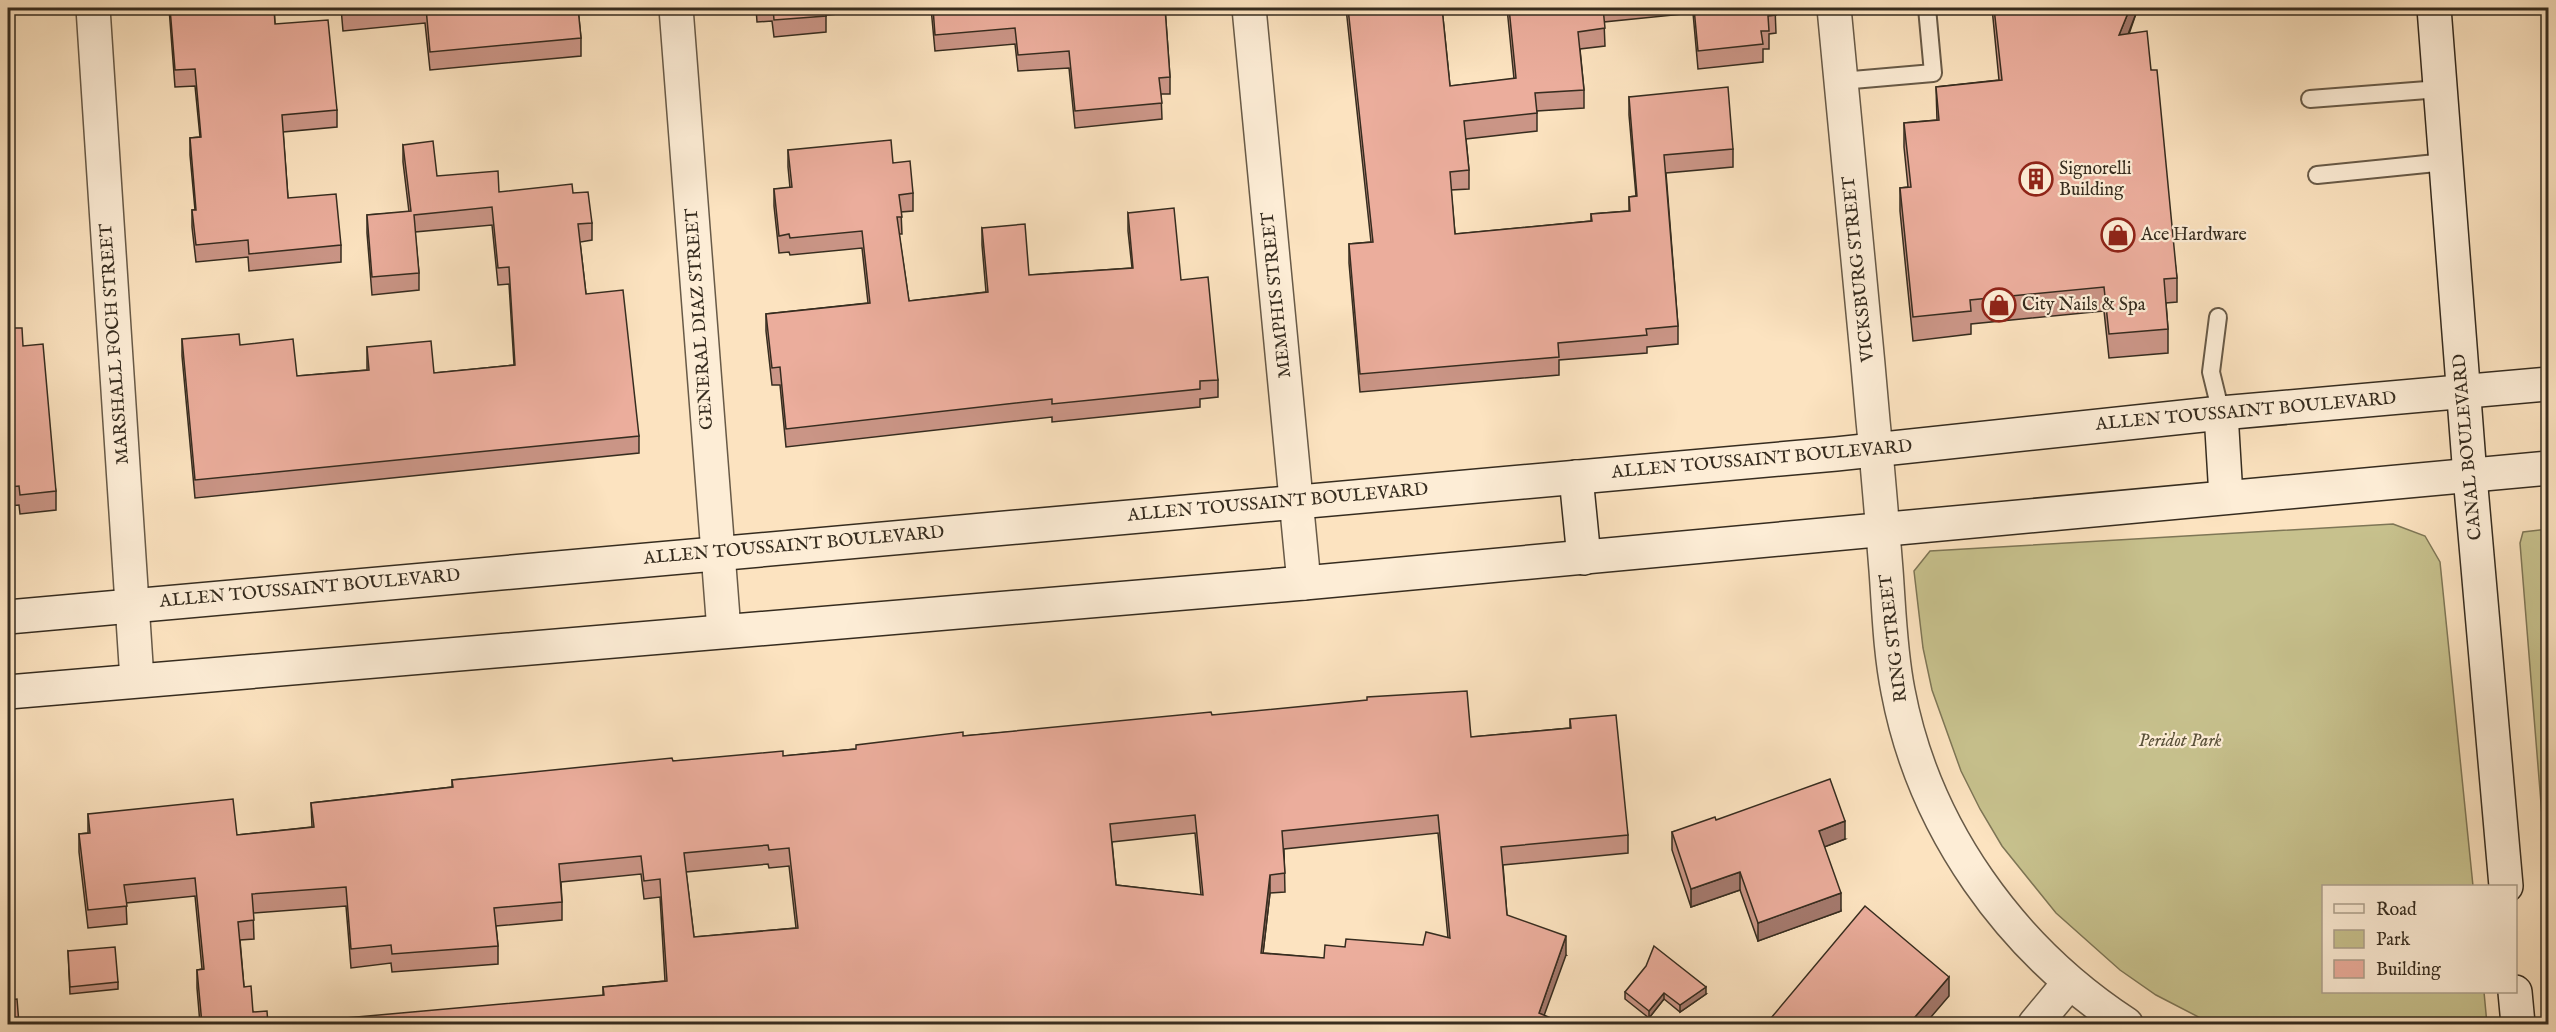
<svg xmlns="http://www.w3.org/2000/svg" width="2556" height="1032" viewBox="0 0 2556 1032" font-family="'IM FELL English',serif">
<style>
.green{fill:#c7c18d;stroke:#7e7656;stroke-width:1.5}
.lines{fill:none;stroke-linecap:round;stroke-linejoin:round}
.lane-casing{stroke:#685a47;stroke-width:20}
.street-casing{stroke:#685a47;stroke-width:36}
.secondary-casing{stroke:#362c1f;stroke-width:36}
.lane{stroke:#fdedd6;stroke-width:16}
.street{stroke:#fdedd6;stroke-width:33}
.secondary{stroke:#fdedd6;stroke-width:33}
.wall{fill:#ca9586;stroke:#362c1f;stroke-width:1.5;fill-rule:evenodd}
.shaded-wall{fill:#a4796d;stroke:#362c1f;stroke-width:1.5}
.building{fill:#ebad9c;stroke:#362c1f;stroke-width:1.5;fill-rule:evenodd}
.labels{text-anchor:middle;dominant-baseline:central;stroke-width:4.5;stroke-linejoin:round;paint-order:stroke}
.poi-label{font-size:18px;fill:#362c1f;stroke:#fdedd6;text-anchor:start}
.street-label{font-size:18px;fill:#362c1f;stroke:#fdedd6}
.park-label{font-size:18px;font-style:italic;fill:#5a513a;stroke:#fdedd6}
</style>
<rect width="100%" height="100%" fill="#fce3c0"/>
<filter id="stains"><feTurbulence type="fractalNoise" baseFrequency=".00333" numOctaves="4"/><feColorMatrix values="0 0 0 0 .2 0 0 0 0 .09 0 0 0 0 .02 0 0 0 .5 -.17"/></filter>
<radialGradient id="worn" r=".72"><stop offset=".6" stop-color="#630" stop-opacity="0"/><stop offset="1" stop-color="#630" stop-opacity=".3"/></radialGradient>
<!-- green -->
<g class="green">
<polygon points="2393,524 2425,536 2440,562 2473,886 2324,886 2324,992 2484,992 2487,1024 2212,1024 2156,995 2120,970 2056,913 2002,846 1980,809 1961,771 1932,690 1923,648 1914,571 1930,551"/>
<polygon points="2548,529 2548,890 2520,543 2523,532"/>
</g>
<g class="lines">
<defs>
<g id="lane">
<polyline points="1841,81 1933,73 1927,8"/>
<polyline points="2310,99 2440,89"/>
<polyline points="2317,175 2446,162"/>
<polyline points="2218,317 2211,372 2221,413"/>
</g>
<g id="street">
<polyline points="93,8 137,680"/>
<polyline points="676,8 724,631"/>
<polyline points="1249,8 1304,583"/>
<path d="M 1834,8 C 1847,145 1861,283 1873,421 C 1878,470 1882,520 1886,570 C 1889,610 1890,651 1898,691 C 1924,828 2010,948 2126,1024"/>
<polyline points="2035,1024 2069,983"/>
</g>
<g id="secondary">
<polyline points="2434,8 2470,476 2506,886"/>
<polyline points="2221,413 2226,497"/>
<polyline points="1576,477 1584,558"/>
<polyline points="8,617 1836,454 2221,413 2548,384"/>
<polyline points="8,692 1304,583 2548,468"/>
<polyline points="2515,992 2518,1024"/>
</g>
</defs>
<!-- lane casing -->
<use href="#lane" class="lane-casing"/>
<!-- street casing -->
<use href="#street" class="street-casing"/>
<!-- secondary casing -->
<use href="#secondary" class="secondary-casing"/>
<!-- lane -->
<use href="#lane" class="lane"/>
<!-- street -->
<use href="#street" class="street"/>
<!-- secondary -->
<use href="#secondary" class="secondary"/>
</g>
<!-- wall -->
<g class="wall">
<polygon points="169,8 274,8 275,24 337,110 337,127 283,132 288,198 341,245 341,262 249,271 248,257 196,262 192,227 192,210 195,210 190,155 190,138 200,137 195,86 175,87"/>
<polygon points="341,8 578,8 581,38 581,56 430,70 425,23 343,31"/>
<polygon points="756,8 917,8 826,15 826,32 774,37 772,21 757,22"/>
<polygon points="931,8 1165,8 1170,77 1170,94 1161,94 1162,119 1075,128 1069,68 1018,71 1015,44 935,51"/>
<polygon points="1346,8 1447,8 1442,8 1450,86 1514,79 1507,8 1775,8 1776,33 1769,34 1769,49 1763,49 1763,62 1698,69 1693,13 1604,22 1605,46 1580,49 1584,90 1584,108 1537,111 1537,131 1466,139 1469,170 1469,189 1451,190 1455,234 1591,221 1591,214 1629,211 1629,197 1636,196 1629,115 1629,97 1733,149 1733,167 1666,173 1678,326 1678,344 1647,347 1647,353 1559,360 1559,375 1360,392 1349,263 1349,244 1371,242"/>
<polygon points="1992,8 2138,8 2129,34 2151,70 2177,278 2177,302 2166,303 2168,329 2168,353 2109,358 2104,311 1971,324 1971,334 1913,341 1900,211 1900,188 1908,187 1904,147 1904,123 1937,120 1936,87 1999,80"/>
<polygon points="8,141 10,170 10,189 8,189"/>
<polygon points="403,145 437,176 499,192 573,193 592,223 592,240 580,242 586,294 639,436 639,453 195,498 182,356 182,339 240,345 297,376 367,370 367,347 434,373 514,365 509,284 498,285 492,225 415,232 419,273 419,290 372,295 367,233 367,215 409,212 403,162"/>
<polygon points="788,150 893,163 913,193 913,211 901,212 902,234 899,234 909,301 986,292 982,245 982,228 1029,275 1132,268 1128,231 1128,213 1181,280 1218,380 1218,397 1200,399 1200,407 1052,422 1052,417 786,447 780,385 772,385 766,331 766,314 868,303 862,248 790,255 789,252 779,253 774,206 774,189 790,188 788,167"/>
<polygon points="8,266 13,328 23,346 56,491 56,510 20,514 19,505 8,506"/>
<path d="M 1212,715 L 1471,737 L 1570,728 L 1570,719 L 1628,835 L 1628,853 L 1503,865 L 1507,915 L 1566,955 L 603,995 L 603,987 L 665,981 L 660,897 L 644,899 L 641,874 L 561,882 L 562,902 L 562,920 L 496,926 L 498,946 L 498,964 L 392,972 L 391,963 L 351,968 L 346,906 L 253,913 L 254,939 L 240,940 L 244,987 L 253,1012 L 268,1024 L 200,1024 L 197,988 L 197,970 L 202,969 L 195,896 L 126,903 L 127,924 L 88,928 L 79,852 L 79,834 L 88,833 L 88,814 L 237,835 L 312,827 L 311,803 L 452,787 L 452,780 L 673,761 L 783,756 L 856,749 L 963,736 ZM 1195,833 L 1201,895 L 1116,885 L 1112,842 ZM 1438,833 L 1448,938 L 1423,945 L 1345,947 L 1324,958 L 1263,953 L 1270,893 L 1285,892 L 1284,849 ZM 768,864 L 769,868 L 789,866 L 796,928 L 694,937 L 686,872 Z"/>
<polygon points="1716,820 1845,839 1824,847 1841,911 1758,941 1740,890 1691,907 1672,850 1672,832"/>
<polygon points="68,951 118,982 118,989 70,994"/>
<polygon points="1625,992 1706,994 1680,1012 1664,999 1649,1018 1625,999"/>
</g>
<!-- shaded-wall -->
<g class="shaded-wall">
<polygon points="2130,8 2138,8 2119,58 2119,35"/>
<polygon points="1845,821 1845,839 1819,849 1819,831"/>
<polygon points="1740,872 1740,890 1691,907 1691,889"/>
<polygon points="1270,875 1270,893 1261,971 1261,953"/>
<polygon points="1841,893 1841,911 1758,941 1758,923"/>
<polygon points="1566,936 1566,955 1541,1024 1539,1013"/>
<polygon points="1949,977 1949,996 1925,1024 1909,1024"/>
<polygon points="1706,987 1706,994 1680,1012 1680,1005"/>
<polygon points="1664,993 1664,999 1649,1018 1649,1011"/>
</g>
<!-- building -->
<g class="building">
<polygon points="170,8 274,8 275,24 328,20 337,110 282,115 288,198 336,194 341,245 249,254 248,240 196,245 192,210 196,210 190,138 201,137 195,69 175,70"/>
<polygon points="343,8 400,8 343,13"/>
<polygon points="426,8 578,8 581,38 430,52"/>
<polygon points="773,8 825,8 826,16 774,20"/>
<polygon points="933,8 1165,8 1170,77 1159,78 1162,103 1075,111 1069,51 1018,55 1015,28 935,35"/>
<polygon points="1348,8 1442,8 1450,86 1516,78 1509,8 1603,8 1605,28 1578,32 1584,90 1535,93 1537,113 1464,121 1469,170 1450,172 1455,234 1592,221 1591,214 1630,211 1629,197 1637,196 1629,97 1728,87 1733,149 1664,155 1678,326 1646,329 1647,335 1558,343 1559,357 1360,374 1349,244 1373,242"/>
<polygon points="1694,8 1775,8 1776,15 1768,16 1769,31 1761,31 1763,44 1698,51"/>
<polygon points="1994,8 2130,8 2119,35 2147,31 2151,70 2157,70 2177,278 2164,279 2168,329 2109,334 2104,287 1970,300 1971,311 1913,317 1900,188 1911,187 1904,123 1939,120 1936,87 2002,80"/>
<polygon points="891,140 893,163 910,161 913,193 899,195 902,217 897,217 909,301 988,292 982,228 1025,224 1029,275 1133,268 1128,213 1174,208 1181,280 1208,277 1218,380 1200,381 1200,389 1052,404 1052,399 786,429 780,367 772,368 766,314 870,303 862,231 790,238 789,234 779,236 774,189 792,187 788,150"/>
<polygon points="8,141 10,170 8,170"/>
<polygon points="433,141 437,176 498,171 499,192 572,184 573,193 588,192 592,223 578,224 586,294 623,290 639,436 195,480 182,339 239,334 240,345 293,339 297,376 369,370 367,347 431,341 434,373 515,365 509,267 498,268 492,207 414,215 419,273 372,277 367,215 411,211 403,145"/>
<polygon points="8,266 13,328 22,328 23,346 43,344 56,491 20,495 19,486 8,487"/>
<path d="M 1467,691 L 1471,737 L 1571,728 L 1570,719 L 1616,715 L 1628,835 L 1501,847 L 1507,915 L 1566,936 L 1539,1013 L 1565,1024 L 333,1024 L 334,1024 L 334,1019 L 604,995 L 603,987 L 667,981 L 660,879 L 644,881 L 641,856 L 559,864 L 562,902 L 494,908 L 498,946 L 392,954 L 391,945 L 351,949 L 346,887 L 252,894 L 254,920 L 238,922 L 244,987 L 251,986 L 253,1012 L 267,1011 L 268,1024 L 202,1024 L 197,970 L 204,969 L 195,878 L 124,885 L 127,906 L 88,910 L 79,834 L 90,833 L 88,814 L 233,799 L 237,835 L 314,827 L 311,803 L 453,787 L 452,780 L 672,758 L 673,761 L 783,751 L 783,756 L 856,749 L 856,745 L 963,732 L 963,736 L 1211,712 L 1212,715 L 1367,700 L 1367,697 ZM 1195,815 L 1203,895 L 1116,885 L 1110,824 ZM 1438,815 L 1450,938 L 1426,932 L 1423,945 L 1346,939 L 1345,947 L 1325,945 L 1324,958 L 1261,953 L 1270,875 L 1285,873 L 1282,831 ZM 768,845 L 769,850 L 789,848 L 798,928 L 694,937 L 684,853 Z"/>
<polygon points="1830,779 1845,821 1819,831 1841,893 1758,923 1740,872 1691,889 1672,832 1715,817 1716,820"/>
<polygon points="1865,906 1949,977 1909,1024 1766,1024"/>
<polygon points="1654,946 1706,987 1680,1005 1664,993 1649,1011 1625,992 1646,966"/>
<polygon points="115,947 118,982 70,987 68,951"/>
<polygon points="17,999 19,1024 8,1024 8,1000"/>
</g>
<!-- icons -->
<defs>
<symbol id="building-ring" viewBox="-11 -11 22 22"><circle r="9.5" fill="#fdedd6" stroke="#8f2418" stroke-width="1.5"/><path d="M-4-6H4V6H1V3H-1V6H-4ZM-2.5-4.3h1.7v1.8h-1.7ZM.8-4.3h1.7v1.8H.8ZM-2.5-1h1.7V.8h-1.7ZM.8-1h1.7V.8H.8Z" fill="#8f2418"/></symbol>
<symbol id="shop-ring" viewBox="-11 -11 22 22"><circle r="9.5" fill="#fdedd6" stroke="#8f2418" stroke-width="1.5"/><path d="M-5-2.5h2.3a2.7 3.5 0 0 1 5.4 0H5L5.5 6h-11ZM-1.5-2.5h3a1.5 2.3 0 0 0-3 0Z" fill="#8f2418"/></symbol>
</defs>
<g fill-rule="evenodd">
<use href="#building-ring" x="2017" y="160" width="38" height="38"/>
<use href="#shop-ring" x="2099" y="216" width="38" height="38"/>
<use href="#shop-ring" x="1980" y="286" width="38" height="38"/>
</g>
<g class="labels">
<!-- poi labels -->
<g class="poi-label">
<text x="2059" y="169">Signorelli<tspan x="2059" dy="21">Building</tspan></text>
<text x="2141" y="235">Ace Hardware</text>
<text x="2022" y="305">City Nails &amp; Spa</text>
</g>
<!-- street labels -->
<g class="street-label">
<text transform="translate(1859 269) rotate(-96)">VICKSBURG STREET</text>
<text transform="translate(1277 295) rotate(-96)">MEMPHIS STREET</text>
<text transform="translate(700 319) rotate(-94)">GENERAL DIAZ STREET</text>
<text transform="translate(115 344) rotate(-94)">MARSHALL FOCH STREET</text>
<text transform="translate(2246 412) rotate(-5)">ALLEN TOUSSAINT BOULEVARD</text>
<text transform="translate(2468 447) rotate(-95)">CANAL BOULEVARD</text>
<text transform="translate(1762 460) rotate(-5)">ALLEN TOUSSAINT BOULEVARD</text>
<text transform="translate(1278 503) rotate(-5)">ALLEN TOUSSAINT BOULEVARD</text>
<text transform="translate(794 546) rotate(-5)">ALLEN TOUSSAINT BOULEVARD</text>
<text transform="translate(310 589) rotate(-5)">ALLEN TOUSSAINT BOULEVARD</text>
<text transform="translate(1894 638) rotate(-97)">RING STREET</text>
</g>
<!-- park labels -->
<g class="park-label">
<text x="2180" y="741">Peridot Park</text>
</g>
</g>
<!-- margin -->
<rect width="2556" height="1032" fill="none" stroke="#fce3c0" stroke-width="30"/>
<rect x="9" y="9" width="2538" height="1014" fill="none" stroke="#362c1f" stroke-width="3"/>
<rect x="15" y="15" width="2526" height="1002" fill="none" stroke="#362c1f" stroke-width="1.5"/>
<!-- legend -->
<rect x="2322" y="885" width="195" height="108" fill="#fdedd6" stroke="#ada08d" stroke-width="1.5"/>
<rect x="2334" y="904" width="30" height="9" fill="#fdedd6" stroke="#ada08d" stroke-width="1.5"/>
<text x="2376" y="915" font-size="18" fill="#362c1f">Road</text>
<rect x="2334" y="930" width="30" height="18" fill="#c7c18d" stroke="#ada08d" stroke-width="1.5"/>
<text x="2376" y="945" font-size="18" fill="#362c1f">Park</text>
<rect x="2334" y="960" width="30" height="18" fill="#ebad9c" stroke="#ada08d" stroke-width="1.5"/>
<text x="2376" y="975" font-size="18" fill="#362c1f">Building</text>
<rect width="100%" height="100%" filter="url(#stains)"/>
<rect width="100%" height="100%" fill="url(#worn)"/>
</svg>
